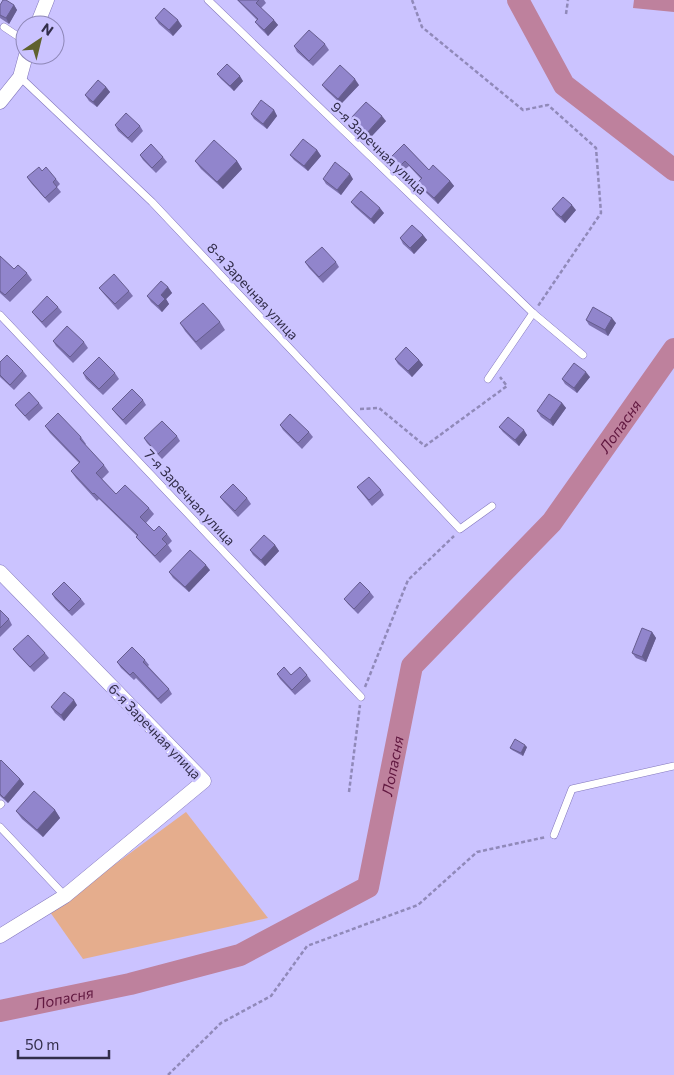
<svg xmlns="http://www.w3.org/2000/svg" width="674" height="1075" viewBox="0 0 674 1075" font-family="Commissioner,sans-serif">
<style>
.green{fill:#e5ad8d}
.water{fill:#be819d}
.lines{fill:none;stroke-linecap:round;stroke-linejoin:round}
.river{stroke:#be819d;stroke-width:22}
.service-casing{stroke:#8377bd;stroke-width:8}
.minor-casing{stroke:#8377bd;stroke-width:15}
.path{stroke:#9089b9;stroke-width:2.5;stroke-dasharray:4 2.5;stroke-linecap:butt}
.service{stroke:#fff;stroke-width:7}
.minor{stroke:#fff;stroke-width:14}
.wall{fill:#7d72af}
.shaded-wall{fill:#665d8f}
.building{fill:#9185cc;stroke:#665d8f}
.labels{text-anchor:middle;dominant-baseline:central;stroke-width:5;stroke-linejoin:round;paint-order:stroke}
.street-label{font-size:14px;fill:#322d4a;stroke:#cbc3ff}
.water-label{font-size:15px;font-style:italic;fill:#60173f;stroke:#cbc3ff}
</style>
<rect width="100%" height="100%" fill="#cbc3ff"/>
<!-- green -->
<polygon class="green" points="186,812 268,918 83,959 50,912"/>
<!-- water -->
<polygon class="water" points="634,0 674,0 674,12 633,8"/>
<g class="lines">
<!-- river -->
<g class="river">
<polyline points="518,0 564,85 674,170"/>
<path id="s1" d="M 0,1011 L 130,984 L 240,955 L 368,887 L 412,666 L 552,522 L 674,349"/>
</g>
<defs>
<g id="service">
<polyline points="208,0 533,313 583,355"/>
<polyline points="4,27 25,41"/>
<polyline points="20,77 152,202 460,529 492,506"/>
<polyline points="0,315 361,697"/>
<polyline points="488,379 533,313"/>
<polyline points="0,805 1,804"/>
<polyline points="0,827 65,896"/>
<polyline points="554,835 572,789 674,766"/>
</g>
<g id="minor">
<polyline points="37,25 47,0"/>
<polyline points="0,102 20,77 26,55"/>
<polyline points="0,572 204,781 65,896 0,936"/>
</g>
</defs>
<!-- service casing -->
<use href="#service" class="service-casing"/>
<!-- minor casing -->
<use href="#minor" class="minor-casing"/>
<!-- path -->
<g class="path">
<polyline points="412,0 422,27 523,110 548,105 596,148 601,213 538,306"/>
<polyline points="566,14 568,0"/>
<polyline points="360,409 379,408 425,446 507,386 500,377"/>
<polyline points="365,687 408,580 454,536"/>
<polyline points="349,792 360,705"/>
<polyline points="168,1075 221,1023 271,996 307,946 418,905 477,852 546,837"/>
</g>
<!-- service -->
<use href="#service" class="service"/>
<!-- minor -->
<use href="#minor" class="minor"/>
</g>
<!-- wall -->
<g class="wall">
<polygon points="237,0 264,0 266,3 261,8 278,25 268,36 259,27 255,22 257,20"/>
<polygon points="0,5 14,5 17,10 9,24 0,18"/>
<polygon points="155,18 182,26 173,36 159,24"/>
<polygon points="325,44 329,50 313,66 297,52 294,46"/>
<polygon points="217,74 243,81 234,91 221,79"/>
<polygon points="322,85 359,85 341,104 326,90"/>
<polygon points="106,87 110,92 97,107 89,101 85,95"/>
<polygon points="274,110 277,116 267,129 254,119 251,114"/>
<polygon points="351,118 386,121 370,138 354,124"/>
<polygon points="115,125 140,126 143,131 132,143 118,131"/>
<polygon points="404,144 429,170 450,181 454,186 438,204 421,188 417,183 421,179 409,166 403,171 394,162 391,157"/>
<polygon points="317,150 321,156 308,171 294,160 290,155"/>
<polygon points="140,155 163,157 167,162 156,173 143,160"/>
<polygon points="195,161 237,161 242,169 223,189 201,169"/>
<polygon points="42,171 56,179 60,184 57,187 61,192 49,203 31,183 27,177"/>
<polygon points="323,179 353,179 341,195 326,184"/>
<polygon points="351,202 384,213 374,224 355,207"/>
<polygon points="552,209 576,210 565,223 556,215"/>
<polygon points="423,235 427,240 414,254 403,244 400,238"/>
<polygon points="0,256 14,269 27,273 32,280 10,302 0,293"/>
<polygon points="305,262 336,262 339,267 323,283 309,268"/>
<polygon points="168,287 172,293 166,299 169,304 162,312 151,302 147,296"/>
<polygon points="99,288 129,291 133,296 118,310 103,293"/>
<polygon points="58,307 62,312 46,328 36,317 32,312"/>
<polygon points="586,320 616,323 608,336 589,325"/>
<polygon points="220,322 225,330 201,350 185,331 180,323"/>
<polygon points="53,341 84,342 88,348 73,363 56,346"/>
<polygon points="395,359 419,360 423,365 412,377 398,364"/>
<polygon points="0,362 23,371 27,376 14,390 0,377"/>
<polygon points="83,373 115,373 119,379 103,395 86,379"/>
<polygon points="590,377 577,393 565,384 562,379"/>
<polygon points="143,400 146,405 126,425 116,414 112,409"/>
<polygon points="39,403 43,408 29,421 19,410 15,405"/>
<polygon points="562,403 566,408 553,426 541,417 537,411"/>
<polygon points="280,425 309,432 313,437 302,449 283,430"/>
<polygon points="45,426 81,437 86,444 85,445 104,465 109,472 102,479 116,494 149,508 154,514 146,523 154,531 167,534 172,541 168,545 172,551 160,563 141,543 136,537 137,536 99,499 97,501 76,478 71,471 79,463 50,433"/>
<polygon points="499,427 527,435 519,446 503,432"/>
<polygon points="177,436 180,441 162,459 147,443 144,438"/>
<polygon points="357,487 381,490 384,495 372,506"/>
<polygon points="220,497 247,498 251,504 238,517 224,502"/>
<polygon points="275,545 279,551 265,566 253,555 250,550"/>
<polygon points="210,570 189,592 173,578 169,572"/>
<polygon points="370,592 374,597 358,614 348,604 344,599"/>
<polygon points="52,594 81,599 85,604 72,616 55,599"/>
<polygon points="0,610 9,619 12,625 0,637"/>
<polygon points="652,632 656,638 646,662 636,658 632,653"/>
<polygon points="13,649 45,653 49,658 34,672 17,654"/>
<polygon points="145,660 149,665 148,666 169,689 172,694 161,704 136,678 134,680 121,668 117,662"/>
<polygon points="277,674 307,675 311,681 295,695 280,679"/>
<polygon points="77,705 64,721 55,713 51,707"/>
<polygon points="527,747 523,756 512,750 510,748"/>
<polygon points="0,761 20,779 24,784 8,803 0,796"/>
<polygon points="55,810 60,818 43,837 22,819 16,811"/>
</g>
<!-- shaded-wall -->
<g class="shaded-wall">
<polygon points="14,5 17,10 9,24 6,18"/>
<polygon points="178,20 182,26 173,36 169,30"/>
<polygon points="274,20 278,25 268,36 264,30"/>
<polygon points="240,76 243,81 234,91 230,86"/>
<polygon points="355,79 359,85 341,104 338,99"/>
<polygon points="106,87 110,92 97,107 93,102"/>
<polygon points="274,110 277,116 267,129 263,124"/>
<polygon points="382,116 386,121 370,138 367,133"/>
<polygon points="317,150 321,156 308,171 304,166"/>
<polygon points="237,161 242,169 223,189 217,182"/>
<polygon points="350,174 353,179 341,195 337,190"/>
<polygon points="450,181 454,186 438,204 434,198"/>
<polygon points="572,205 576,210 565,223 561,217"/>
<polygon points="380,208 384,213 374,224 371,219"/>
<polygon points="423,235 427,240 414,254 410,248"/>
<polygon points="168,287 172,293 166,299 169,304 162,312 158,306 161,295"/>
<polygon points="612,318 616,323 608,336 605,330"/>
<polygon points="419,360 423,365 412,377 408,371"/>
<polygon points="586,372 590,377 577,393 574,388"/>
<polygon points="562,403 566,408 553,426 550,420"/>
<polygon points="524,430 527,435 519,446 515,440"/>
<polygon points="275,545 279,551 265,566 261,560"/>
<polygon points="206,565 210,570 189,592 185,587"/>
<polygon points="652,632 656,638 646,662 642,657"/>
<polygon points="74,700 77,705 64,721 61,715"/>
<polygon points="525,745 527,747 523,756 521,753"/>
<polygon points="20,779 24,784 8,803 4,798"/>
<polygon points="55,810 60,818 43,837 37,830"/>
</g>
<!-- building -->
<g class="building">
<polygon points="3,0 6,0 14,5 6,18 0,15 0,5"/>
<polygon points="238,0 259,0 256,3 274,20 264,30 255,22 258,19"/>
<polygon points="164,8 178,20 169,30 155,18"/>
<polygon points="309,30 325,44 309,61 294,46"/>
<polygon points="227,64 240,76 230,86 217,74"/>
<polygon points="340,65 355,79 338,99 322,85"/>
<polygon points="98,80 106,87 93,102 85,95"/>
<polygon points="261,100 274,110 263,124 251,114"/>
<polygon points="366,102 382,116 367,133 351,118"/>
<polygon points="126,113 140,126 128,138 115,125"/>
<polygon points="303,139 317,150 304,166 290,155"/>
<polygon points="214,140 237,161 217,182 195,161"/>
<polygon points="151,144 163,157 152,168 140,155"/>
<polygon points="404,144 429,170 433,165 450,181 434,198 417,183 422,178 405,161 400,166 391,157"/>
<polygon points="335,162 350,174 337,190 323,179"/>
<polygon points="39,167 42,171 46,167 56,179 53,182 57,187 45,198 27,177"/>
<polygon points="361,191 380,208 371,219 351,202"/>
<polygon points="563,197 572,205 561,217 552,209"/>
<polygon points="412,225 423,235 410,248 400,238"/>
<polygon points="322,247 336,262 319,277 305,262"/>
<polygon points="0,256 14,269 18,265 27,273 5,295 0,291"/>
<polygon points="114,274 129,291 115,304 99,288"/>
<polygon points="161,281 168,287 161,295 165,299 158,306 147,296"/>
<polygon points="47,296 58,307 42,322 32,312"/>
<polygon points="203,303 220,322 196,342 180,323"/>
<polygon points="593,307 612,318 605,330 586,320"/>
<polygon points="67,326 84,342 70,357 53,341"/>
<polygon points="406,347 419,360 408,371 395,359"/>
<polygon points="7,355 23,371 10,385 0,375 0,362"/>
<polygon points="99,357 115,373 99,389 83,373"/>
<polygon points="574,363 586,372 574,388 562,379"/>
<polygon points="132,389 143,400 123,420 112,409"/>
<polygon points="29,392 39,403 25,416 15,405"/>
<polygon points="549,394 562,403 550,420 537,411"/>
<polygon points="58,413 81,437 80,439 104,465 96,473 116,494 125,485 149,508 140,517 154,531 159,526 167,534 162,539 167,544 155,556 136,537 138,535 94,493 93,494 71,471 80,462 45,426"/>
<polygon points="290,414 309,432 298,443 280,425"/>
<polygon points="508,417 524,430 515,440 499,427"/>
<polygon points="162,421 177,436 158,454 144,438"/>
<polygon points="369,477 381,490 369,500 357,487"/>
<polygon points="233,484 247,498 235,511 220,497"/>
<polygon points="264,535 275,545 261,560 250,550"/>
<polygon points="190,550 206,565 185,587 169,572"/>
<polygon points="64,582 81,599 69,611 52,594"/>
<polygon points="360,582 370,592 354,609 344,599"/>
<polygon points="0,610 9,619 0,628"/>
<polygon points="642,628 652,632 642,657 632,653"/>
<polygon points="28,635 45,653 30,667 13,649"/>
<polygon points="132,647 145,660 143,662 169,689 158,699 133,672 130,675 117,662"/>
<polygon points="284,667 291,675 300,667 307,675 292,690 277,674"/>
<polygon points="64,692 74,700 61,715 51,707"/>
<polygon points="515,739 525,745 521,753 510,748"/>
<polygon points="1,760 20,779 4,798 0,794 0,761"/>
<polygon points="34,791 55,810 37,830 16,811"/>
</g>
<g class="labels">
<!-- street labels -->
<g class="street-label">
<text transform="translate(379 148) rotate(44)">9-я Заречная улица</text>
<text transform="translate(253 291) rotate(47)">8-я Заречная улица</text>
<text transform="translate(190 497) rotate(47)">7-я Заречная улица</text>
<text transform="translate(155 731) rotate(46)">6-я Заречная улица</text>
</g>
<!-- water labels -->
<g class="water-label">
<text stroke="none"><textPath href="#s1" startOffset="935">Лопасня</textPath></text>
<text stroke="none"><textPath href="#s1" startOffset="515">Лопасня</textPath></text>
<text stroke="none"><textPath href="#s1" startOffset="65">Лопасня</textPath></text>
</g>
</g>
<!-- north arrow -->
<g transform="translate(40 40) rotate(35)"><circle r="24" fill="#cbc3ff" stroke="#8e87b7"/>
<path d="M0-4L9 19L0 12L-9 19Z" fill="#5f612e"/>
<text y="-8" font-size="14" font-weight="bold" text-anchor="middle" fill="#322d4a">N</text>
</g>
<!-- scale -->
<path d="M18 1050v8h91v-8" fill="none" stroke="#322d4a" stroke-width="2.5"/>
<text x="25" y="1050" font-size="15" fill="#322d4a" stroke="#cbc3ff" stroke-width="4" paint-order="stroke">50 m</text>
</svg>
